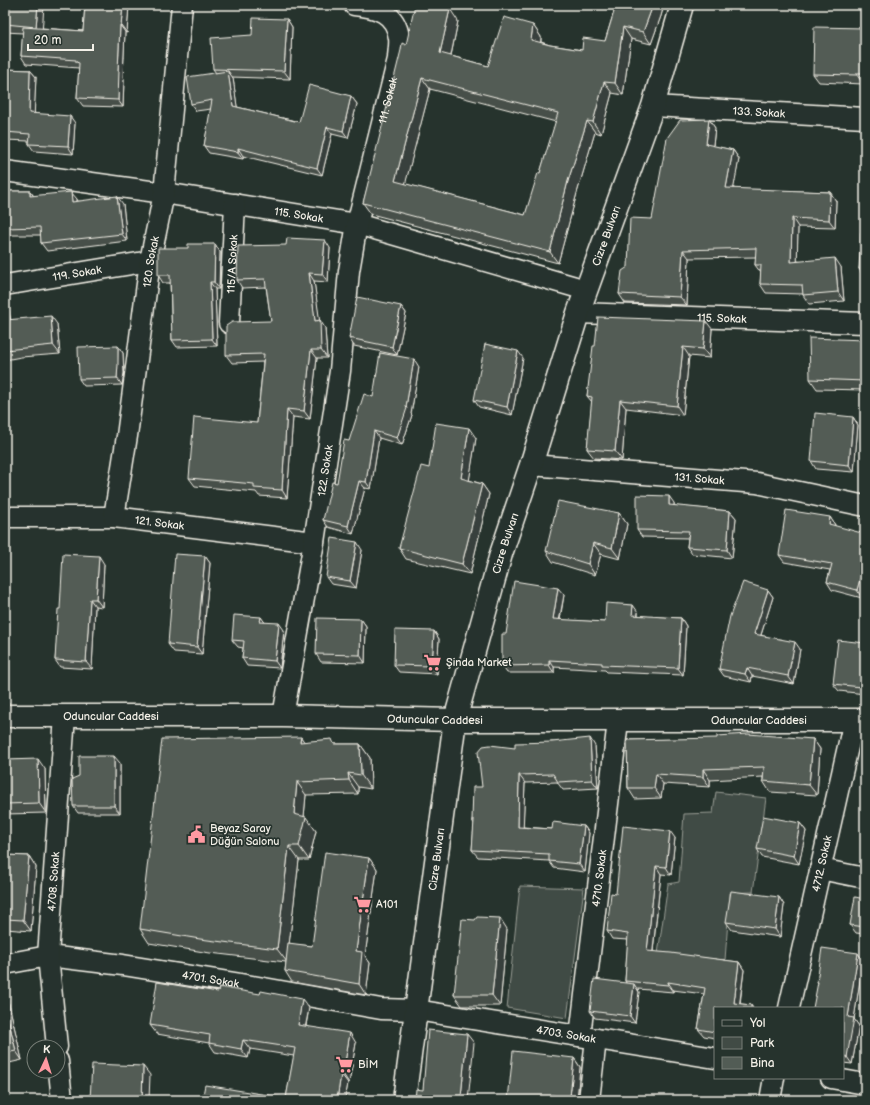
<svg xmlns="http://www.w3.org/2000/svg" width="870" height="1105" viewBox="0 0 870 1105" font-family="'Balsamiq Sans',sans-serif">
<style>
.green{fill:#414b45;stroke:#9a9e96}
.lines{fill:none;stroke-linecap:round;stroke-linejoin:round}
.minor-casing{stroke:#f4f1e8;stroke-width:23}
.tertiary-casing{stroke:#f4f1e8;stroke-width:25}
.secondary-casing{stroke:#f4f1e8;stroke-width:25}
.minor{stroke:#26332d;stroke-width:20}
.tertiary{stroke:#26332d;stroke-width:22}
.secondary{stroke:#26332d;stroke-width:22}
.wall{fill:#474f49;stroke:#f4f1e8;fill-rule:evenodd}
.shaded-wall{fill:#39403c;stroke:#f4f1e8}
.building{fill:#525c55;stroke:#f4f1e8;fill-rule:evenodd}
.labels{text-anchor:middle;dominant-baseline:central;stroke-width:3.5;stroke-linejoin:round;paint-order:stroke}
.street-label{font-size:11px;fill:#f4f1e8;stroke:#26332d}
.poi-label{font-size:11px;fill:#f4f1e8;stroke:#26332d;text-anchor:start}
</style>
<rect width="100%" height="100%" fill="#26332d"/>
<filter id="ink" filterUnits="userSpaceOnUse"><feTurbulence type="fractalNoise" baseFrequency=".025" numOctaves="2"/><feDisplacementMap in="SourceGraphic" scale="8" xChannelSelector="R" yChannelSelector="G"/><feConvolveMatrix kernelMatrix="1 2 1 2 8 2 1 2 1" color-interpolation-filters="sRGB"/></filter>
<g filter="url(#ink)">
<!-- green -->
<g class="green">
<polygon points="716,792 766,798 753,892 730,893 725,960 658,954 668,884 679,882 684,814 713,813"/>
<polygon points="520,886 584,888 567,1018 507,1008"/>
</g>
<g class="lines">
<defs>
<g id="minor">
<path id="s1" d="M 653,106 L 865,118"/>
<path id="s2" d="M 5,171 L 164,193 L 357,224 L 586,290"/>
<path id="s3" d="M 5,285 L 150,261"/>
<path id="s4" d="M 578,313 L 865,323"/>
<path id="s5" d="M 229,323 L 235,204"/>
<path id="s6" d="M 531,465 L 757,483 L 865,506"/>
<path id="s7" d="M 5,517 L 114,517 L 314,542"/>
<path id="s8" d="M 114,517 L 127,436 L 150,261 L 164,193 L 182,5"/>
<path id="s9" d="M 283,716 L 314,542 L 340,371 L 349,271 L 357,224 L 398,59 C 398,52 400,45 399,38 C 396,12 376,7 354,5"/>
<polyline points="820,869 865,878"/>
<path id="s10" d="M 5,964 L 48,956 L 123,965 L 235,983 L 381,1009 L 416,1010 L 715,1058"/>
<path id="s11" d="M 789,1008 L 854,720"/>
<path id="s12" d="M 580,1036 L 618,721"/>
<path id="s13" d="M 57,1047 L 48,956 L 65,716"/>
<polyline points="58,1061 62,1100"/>
<polyline points="831,1078 865,1084"/>
<polyline points="589,1100 596,1039"/>
<polyline points="770,1100 774,1078"/>
</g>
<g id="tertiary">
<path id="s14" d="M 5,716 L 283,716 L 455,720 L 865,720"/>
</g>
<g id="secondary">
<path id="s15" d="M 404,1100 L 455,720 L 501,554 L 531,465 L 578,313 L 653,106 L 682,5"/>
</g>
</defs>
<!-- minor casing -->
<use href="#minor" class="minor-casing"/>
<!-- tertiary casing -->
<use href="#tertiary" class="tertiary-casing"/>
<!-- secondary casing -->
<use href="#secondary" class="secondary-casing"/>
<!-- minor -->
<use href="#minor" class="minor"/>
<!-- tertiary -->
<use href="#tertiary" class="tertiary"/>
<!-- secondary -->
<use href="#secondary" class="secondary"/>
</g>
<!-- wall -->
<g class="wall">
<polygon points="5,5 42,28 83,31 85,5 129,5 127,33 125,32 123,77 124,79 123,107 83,106 77,98 79,68 26,64 21,56 23,33 5,32"/>
<path d="M 616,5 L 664,5 L 661,16 L 651,44 L 631,39 L 623,95 L 612,93 L 601,134 L 595,132 L 577,193 L 558,263 L 371,214 L 363,203 L 406,45 L 458,21 L 451,56 L 488,66 L 533,25 L 541,37 L 541,42 L 550,45 L 582,50 L 605,41 ZM 430,89 L 556,122 L 540,173 L 525,215 L 405,184 Z"/>
<polygon points="287,19 292,27 290,79 231,77 233,78 237,107 299,122 351,96 357,104 348,138 332,134 322,175 243,156 243,159 209,153 204,146 211,109 196,111 191,104 216,73 213,69 252,35"/>
<polygon points="865,28 865,82 863,82 863,84 819,82 813,74"/>
<polygon points="5,69 30,70 36,77 34,113 75,123 73,154 34,151 29,144 29,141 5,140"/>
<polygon points="709,119 715,128 713,146 733,150 739,159 733,189 830,192 836,201 835,228 798,227 797,261 841,267 844,301 809,304 803,295 803,294 766,293 760,284 761,273 755,265 756,257 689,258 687,305 625,303 619,294 628,267 652,219"/>
<polygon points="5,191 30,191 34,196 77,199 77,201 123,204 127,241 47,251 41,243 41,235 5,235"/>
<polygon points="865,232 865,277 864,277 859,269"/>
<polygon points="215,244 220,252 219,289 215,289 217,346 177,347 172,340 170,283 163,283 158,275 188,248"/>
<polygon points="330,248 328,282 314,281 319,320 325,328 327,358 317,358 310,419 293,417 287,498 259,496 256,492 195,486 189,478 257,423 263,362 232,363 226,355 271,321 266,287 242,288 237,280"/>
<polygon points="5,306 9,311 10,320 57,324 60,354 21,357 5,360"/>
<polygon points="401,306 406,313 397,355 354,346 349,338"/>
<polygon points="712,329 710,358 689,356 683,415 626,408 622,460 594,458 587,449 592,402 587,396 595,346"/>
<polygon points="865,340 865,390 817,389 810,379"/>
<polygon points="118,346 123,353 124,373 122,385 84,386 79,379"/>
<polygon points="523,358 512,415 479,407 474,400"/>
<polygon points="419,367 411,414 412,415 402,445 379,438 371,489 365,488 353,534 328,527 323,520 337,483 349,441 373,397"/>
<polygon points="853,417 858,425 854,472 816,469 811,461"/>
<polygon points="476,438 469,480 482,484 489,494 470,574 406,559 399,548 429,468"/>
<polygon points="674,503 674,506 730,511 736,518 732,558 692,554 687,547 688,538 642,537 637,530"/>
<polygon points="619,513 627,524 620,559 601,554 595,575 553,562 546,551"/>
<polygon points="830,517 835,525 835,526 862,598 832,590 827,582 830,570 784,562 779,555"/>
<polygon points="362,550 356,588 331,584 326,577"/>
<polygon points="205,556 210,563 202,654 174,652 168,644"/>
<polygon points="104,564 102,607 95,606 92,669 60,667 55,660 60,609"/>
<polygon points="768,590 773,597 761,635 800,649 794,684 752,676 751,682 724,676 719,669"/>
<polygon points="564,595 560,620 605,622 638,612 638,616 681,618 686,626 683,675 607,672 605,670 554,667 554,673 507,673 502,666 506,634"/>
<polygon points="261,617 264,622 284,630 280,668 247,666 242,658 243,648 238,647 232,640"/>
<polygon points="361,619 366,626 365,663 321,662 316,654"/>
<polygon points="434,631 439,639 437,674 399,672 394,665"/>
<polygon points="865,643 865,694 839,691 833,684"/>
<polygon points="813,739 820,749 817,795 770,792 763,781 763,777 710,780 710,787 663,784 661,798 635,799 628,788 627,740"/>
<polygon points="304,742 336,744 360,744 370,758 371,789 358,787 358,794 306,795 304,817 316,831 309,860 299,860 289,944 312,946 369,858 377,869 365,956 370,963 366,995 292,982 285,971 286,962 210,953 149,943 140,929"/>
<polygon points="552,742 595,746 598,788 563,790 557,782 525,783 523,827 552,829 584,826 589,833 585,872 554,868 549,861 478,857 472,850 474,824 472,820 482,787 515,748"/>
<polygon points="5,760 45,769 46,813 5,814"/>
<polygon points="120,763 120,813 78,813 73,806"/>
<polygon points="800,823 806,831 799,864 762,857 757,849"/>
<polygon points="675,838 671,875 661,874 653,952 739,962 744,970 740,1004 751,1005 753,1008 715,1008 715,1038 704,1036 698,1029 704,994 673,990 673,992 638,989 639,992 635,1023 595,1018 590,1011 626,983 625,981 628,940 612,939 607,931"/>
<polygon points="5,855 29,856 36,867 31,931 5,929"/>
<polygon points="779,897 784,905 780,937 732,930 726,922"/>
<polygon points="865,899 865,934 856,933 850,925"/>
<polygon points="475,920 507,929 500,1006 462,1006 454,995"/>
<polygon points="863,961 854,1019 859,1026 852,1064 843,1063 843,1008 817,982"/>
<polygon points="5,993 7,996 22,1060 5,1064"/>
<polygon points="309,1008 306,1026 356,1043 349,1083 348,1083 345,1100 202,1100 286,1098 294,1056 250,1049 248,1058 215,1052 209,1043 157,1034 150,1025"/>
<polygon points="574,1058 580,1067 577,1100 508,1100"/>
</g>
<!-- shaded-wall -->
<g class="shaded-wall">
<polygon points="38,5 44,5 42,34 36,27"/>
<polygon points="123,5 129,5 127,33 121,25"/>
<polygon points="653,5 664,5 661,16 651,44 643,32"/>
<polygon points="450,9 458,21 449,65 440,53"/>
<polygon points="287,19 292,27 290,79 284,71"/>
<polygon points="120,25 125,32 123,77 124,79 123,107 118,100 118,71"/>
<polygon points="533,25 541,37 540,51 531,40"/>
<polygon points="623,27 631,39 623,95 615,83"/>
<polygon points="30,70 36,77 34,120 29,113"/>
<polygon points="228,71 233,78 238,113 233,106"/>
<polygon points="857,73 863,82 863,84 857,75"/>
<polygon points="422,78 430,89 403,193 395,181"/>
<polygon points="604,82 612,93 601,134 593,122"/>
<polygon points="351,96 357,104 348,138 343,131"/>
<polygon points="70,116 75,123 73,154 68,146"/>
<polygon points="709,119 715,128 712,153 706,144"/>
<polygon points="587,121 595,132 577,193 558,263 550,252 568,181"/>
<polygon points="327,127 332,134 322,175 317,168"/>
<polygon points="238,148 243,156 243,159 238,152"/>
<polygon points="733,150 739,159 732,197 726,188"/>
<polygon points="30,191 35,198 30,196"/>
<polygon points="71,192 77,199 77,209 72,202"/>
<polygon points="830,192 836,201 835,228 829,220"/>
<polygon points="117,196 123,204 127,241 122,234"/>
<polygon points="792,218 798,227 797,271 791,262"/>
<polygon points="325,240 330,248 328,282 322,274"/>
<polygon points="215,244 220,252 219,289 214,282"/>
<polygon points="683,250 689,258 687,305 680,297"/>
<polygon points="835,258 841,267 844,301 838,292"/>
<polygon points="309,273 314,281 320,323 320,320 325,328 327,358 321,350 315,321"/>
<polygon points="210,282 215,289 217,346 212,339"/>
<polygon points="5,306 9,311 12,329 6,320 5,315"/>
<polygon points="401,306 406,313 397,355 392,347"/>
<polygon points="51,316 57,324 60,354 53,345"/>
<polygon points="706,321 712,329 710,358 703,349"/>
<polygon points="118,346 123,353 124,373 122,385 117,378"/>
<polygon points="683,347 689,356 683,415 677,406"/>
<polygon points="311,350 317,358 310,419 304,411"/>
<polygon points="518,351 523,358 512,415 507,407"/>
<polygon points="414,359 419,367 411,414 412,415 402,445 397,438 406,407"/>
<polygon points="620,400 626,408 622,460 615,451"/>
<polygon points="287,409 293,417 287,498 282,490"/>
<polygon points="853,417 858,425 854,472 849,465"/>
<polygon points="469,428 476,438 468,488 461,478"/>
<polygon points="374,431 379,438 371,489 366,482"/>
<polygon points="359,481 365,488 353,534 348,526"/>
<polygon points="482,484 489,494 470,574 462,564"/>
<polygon points="669,496 674,503 674,513 669,505"/>
<polygon points="730,511 736,518 732,558 727,550"/>
<polygon points="619,513 627,524 620,559 612,548"/>
<polygon points="830,517 835,525 834,532 829,524"/>
<polygon points="357,542 362,550 356,588 350,581"/>
<polygon points="593,543 601,554 595,575 588,564"/>
<polygon points="99,556 104,564 102,607 96,599"/>
<polygon points="205,556 210,563 202,654 197,647"/>
<polygon points="865,561 865,588 862,598 857,590"/>
<polygon points="558,588 564,595 558,627 553,619"/>
<polygon points="768,590 773,597 759,641 754,634"/>
<polygon points="90,599 95,606 92,669 86,662"/>
<polygon points="633,605 638,612 637,623 632,615"/>
<polygon points="261,617 266,624 260,622"/>
<polygon points="681,618 686,626 683,675 678,668"/>
<polygon points="361,619 366,626 365,663 360,655"/>
<polygon points="279,623 284,630 280,668 275,661"/>
<polygon points="434,631 439,639 437,674 432,666"/>
<polygon points="795,642 800,649 794,684 788,676"/>
<polygon points="865,652 865,692 861,687"/>
<polygon points="549,660 554,667 554,673 549,665"/>
<polygon points="747,668 752,676 751,682 745,674"/>
<polygon points="301,737 310,751 300,742"/>
<polygon points="590,738 595,746 598,788 592,780"/>
<polygon points="813,739 820,749 817,795 809,785"/>
<polygon points="360,744 370,758 371,789 361,775"/>
<polygon points="114,756 120,763 120,813 114,806"/>
<polygon points="38,759 45,769 46,813 39,803"/>
<polygon points="703,769 710,780 710,787 703,777"/>
<polygon points="348,773 358,787 358,794 349,780"/>
<polygon points="656,774 663,784 661,798 654,788"/>
<polygon points="519,775 525,783 523,834 518,827"/>
<polygon points="297,782 306,795 303,828 306,817 316,831 309,860 299,846 294,814"/>
<polygon points="800,823 806,831 799,864 794,856"/>
<polygon points="584,826 589,833 585,872 579,864"/>
<polygon points="670,831 675,838 671,875 666,867"/>
<polygon points="289,846 299,860 287,962 277,949"/>
<polygon points="29,856 36,867 31,931 23,920"/>
<polygon points="369,858 377,869 365,956 370,963 366,995 359,984 356,951"/>
<polygon points="656,866 661,874 652,959 647,951"/>
<polygon points="779,897 784,905 780,937 775,929"/>
<polygon points="500,918 507,929 500,1006 492,995"/>
<polygon points="858,953 863,961 854,1019 859,1026 852,1064 847,1057 848,1017"/>
<polygon points="739,962 744,970 739,1008 734,1003"/>
<polygon points="668,982 673,990 673,992 668,985"/>
<polygon points="634,984 639,992 635,1023 630,1016"/>
<polygon points="5,993 7,996 22,1060 16,1051 5,1006"/>
<polygon points="302,999 309,1008 304,1034 298,1025"/>
<polygon points="350,1033 356,1043 349,1083 343,1074"/>
<polygon points="467,1034 474,1043 468,1100 461,1097"/>
<polygon points="243,1040 250,1049 248,1058 241,1049"/>
<polygon points="574,1058 580,1067 577,1100 572,1100 570,1097"/>
<polygon points="143,1066 150,1075 149,1100 142,1100"/>
<polygon points="341,1074 348,1083 345,1100 337,1100"/>
<polygon points="551,1095 554,1100 550,1100"/>
</g>
<!-- building -->
<g class="building">
<polygon points="5,5 38,5 36,27 5,24"/>
<polygon points="85,5 123,5 121,25 120,25 118,71 119,71 118,100 77,98 79,63 76,62 76,60 21,56 23,27 83,31"/>
<path d="M 415,5 L 433,5 L 450,9 L 440,53 L 488,66 L 504,17 L 533,25 L 531,40 L 550,45 L 582,50 L 583,38 L 605,41 L 616,5 L 653,5 L 643,32 L 623,27 L 615,83 L 604,82 L 593,122 L 587,121 L 568,181 L 550,252 L 363,203 L 401,50 L 402,43 L 406,45 ZM 422,78 L 558,113 L 540,173 L 538,173 L 525,215 L 395,181 Z"/>
<polygon points="253,18 287,19 284,71 213,69 211,38 252,35"/>
<polygon points="814,27 865,28 865,73 857,73 857,75 813,74"/>
<polygon points="5,69 30,70 29,113 70,116 68,146 29,144 30,134 5,132"/>
<polygon points="228,71 233,106 299,122 309,85 351,96 343,131 327,127 317,168 238,148 238,152 204,146 212,100 191,104 187,77"/>
<polygon points="709,119 706,144 733,150 726,188 830,192 829,220 792,218 791,262 835,258 838,292 803,295 802,285 760,284 761,265 755,265 756,248 683,250 680,297 619,294 622,271 628,267 630,218 652,219 667,138 680,120"/>
<polygon points="5,191 30,191 30,196 71,192 72,202 117,196 122,234 41,243 40,227 5,228"/>
<polygon points="861,232 865,232 865,270 859,269"/>
<polygon points="287,238 325,240 322,274 309,273 315,321 320,320 321,350 311,350 304,411 287,409 282,490 254,488 254,484 189,478 194,417 257,423 264,354 226,355 226,326 232,322 271,321 265,279 237,280 238,246 286,245"/>
<polygon points="188,244 215,244 214,282 210,282 212,339 172,340 170,275 158,275 158,248 188,248"/>
<polygon points="357,297 401,306 392,347 349,338"/>
<polygon points="5,315 6,320 51,316 53,345 15,349 5,350"/>
<polygon points="598,317 706,321 703,349 683,347 677,406 620,400 615,451 587,449 592,397 587,396 593,346 595,346"/>
<polygon points="809,338 865,340 865,381 810,379"/>
<polygon points="485,344 518,351 507,407 474,400"/>
<polygon points="118,346 118,365 117,378 79,379 78,347"/>
<polygon points="380,353 414,359 406,407 407,408 397,438 374,431 366,482 359,481 348,526 323,520 332,482 337,483 344,440 349,441 364,394 373,397"/>
<polygon points="815,413 853,417 849,465 811,461"/>
<polygon points="436,423 469,428 461,478 482,484 462,564 399,548 421,466 429,468"/>
<polygon points="637,495 669,496 669,505 730,511 727,550 687,547 689,531 637,530"/>
<polygon points="558,501 619,513 612,548 593,543 588,564 546,551"/>
<polygon points="786,510 830,517 829,524 865,534 865,561 857,590 827,582 832,564 779,555"/>
<polygon points="332,538 357,542 350,581 326,577"/>
<polygon points="63,554 99,556 96,599 90,599 86,662 55,660 58,609 60,609"/>
<polygon points="175,554 205,556 197,647 168,644"/>
<polygon points="514,581 558,588 553,619 605,622 606,603 633,605 632,615 681,618 678,668 602,665 602,663 549,660 549,665 502,666 502,634 506,634"/>
<polygon points="743,582 768,590 754,634 795,642 788,676 747,668 745,674 719,669 730,616"/>
<polygon points="234,615 261,617 260,622 279,623 275,661 242,658 244,641 232,640"/>
<polygon points="317,618 361,619 360,655 316,654"/>
<polygon points="395,630 434,631 432,666 394,665"/>
<polygon points="838,640 865,643 865,652 861,687 833,684"/>
<polygon points="748,734 813,739 809,785 763,781 764,767 703,769 703,777 656,774 654,788 628,788 627,740 717,738 717,736"/>
<polygon points="301,737 300,742 332,739 334,744 360,744 361,775 348,773 349,780 297,782 294,814 306,817 299,846 289,846 277,949 200,939 140,929 162,739"/>
<polygon points="590,738 592,780 558,782 553,774 519,775 518,827 552,829 553,822 584,826 579,864 549,861 549,854 472,850 474,820 472,820 473,787 482,787 478,752 483,746 490,745 515,748 515,743 552,742"/>
<polygon points="79,756 114,756 114,806 73,806 72,779 79,776"/>
<polygon points="38,759 39,803 5,804 5,760"/>
<polygon points="763,816 800,823 794,856 757,849"/>
<polygon points="623,826 670,831 666,867 656,866 647,951 671,953 739,962 734,1003 751,1005 751,1008 715,1008 715,1032 698,1029 705,988 668,982 668,985 625,981 628,934 607,931 611,893 616,894"/>
<polygon points="325,852 369,858 356,951 362,952 359,984 285,971 288,943 312,946"/>
<polygon points="5,855 29,856 23,920 5,919"/>
<polygon points="731,891 779,897 775,929 726,922"/>
<polygon points="855,897 865,899 865,927 850,925"/>
<polygon points="477,917 500,918 492,995 454,995 462,919 475,920"/>
<polygon points="822,948 858,953 848,1017 854,1018 847,1057 843,1056 843,1008 813,1008 818,982 817,982"/>
<polygon points="594,979 634,984 630,1016 590,1011"/>
<polygon points="157,982 218,992 219,987 260,994 261,991 302,999 298,1025 350,1033 343,1074 341,1074 337,1100 202,1100 205,1085 286,1098 295,1048 243,1040 241,1049 209,1043 210,1035 150,1025"/>
<polygon points="5,1006 16,1051 5,1053"/>
<polygon points="428,1030 467,1034 461,1097 481,1100 415,1100 416,1089 423,1090"/>
<polygon points="513,1051 574,1058 570,1097 551,1095 550,1100 508,1100"/>
<polygon points="92,1064 143,1066 142,1100 90,1100"/>
</g>
</g>
<!-- icons -->
<defs>
<symbol id="supermarket-bare" viewBox="-9 -9 18 18"><path d="M-6-5.5h2.5l.6 2H6L4.5 2H-2.5L-4.4-4H-6ZM-1.5 3.2a1.3 1.3 0 1 0 .1 0ZM3 3.2a1.3 1.3 0 1 0 .1 0Z" fill="#ff9aa2" stroke="#26332d" stroke-width="2.5" paint-order="stroke"/></symbol>
<symbol id="civic-bare" viewBox="-9 -9 18 18"><path d="M-.6-6.5H3V-4.5H.6V-3L4-1V1h2V6H-6V1h2V-1L-.6-3ZM-1.2 2.5V6h2.4V2.5Z" fill="#ff9aa2" stroke="#26332d" stroke-width="2.5" paint-order="stroke"/></symbol>
</defs>
<g fill-rule="evenodd">
<use href="#supermarket-bare" x="420" y="650" width="25" height="25"/>
<use href="#civic-bare" x="184" y="822" width="25" height="25"/>
<use href="#supermarket-bare" x="350" y="892" width="25" height="25"/>
<use href="#supermarket-bare" x="332" y="1052" width="25" height="25"/>
</g>
<g class="labels">
<!-- street labels -->
<g class="street-label">
<text stroke="none"><textPath href="#s9" startOffset="625">111. Sokak</textPath></text>
<text stroke="none"><textPath href="#s1" startOffset="106">133. Sokak</textPath></text>
<text stroke="none"><textPath href="#s2" startOffset="297">115. Sokak</textPath></text>
<text stroke="none"><textPath href="#s15" startOffset="891">Cizre Bulvarı</textPath></text>
<text stroke="none"><textPath href="#s8" startOffset="258">120. Sokak</textPath></text>
<text stroke="none"><textPath href="#s5" startOffset="59">115/A Sokak</textPath></text>
<text stroke="none"><textPath href="#s3" startOffset="73">119. Sokak</textPath></text>
<text stroke="none"><textPath href="#s4" startOffset="144">115. Sokak</textPath></text>
<text stroke="none"><textPath href="#s9" startOffset="249">122. Sokak</textPath></text>
<text stroke="none"><textPath href="#s6" startOffset="169">131. Sokak</textPath></text>
<text stroke="none"><textPath href="#s7" startOffset="155">121. Sokak</textPath></text>
<text stroke="none"><textPath href="#s15" startOffset="567">Cizre Bulvarı</textPath></text>
<text stroke="none"><textPath href="#s14" startOffset="106">Oduncular Caddesi</textPath></text>
<text stroke="none"><textPath href="#s14" startOffset="430">Oduncular Caddesi</textPath></text>
<text stroke="none"><textPath href="#s14" startOffset="754">Oduncular Caddesi</textPath></text>
<text stroke="none"><textPath href="#s15" startOffset="243">Cizre Bulvarı</textPath></text>
<text stroke="none"><textPath href="#s11" startOffset="148">4712. Sokak</textPath></text>
<text stroke="none"><textPath href="#s12" startOffset="159">4710. Sokak</textPath></text>
<text stroke="none"><textPath href="#s13" startOffset="166">4708. Sokak</textPath></text>
<text stroke="none"><textPath href="#s10" startOffset="208">4701. Sokak</textPath></text>
<text stroke="none"><textPath href="#s10" startOffset="568">4703. Sokak</textPath></text>
</g>
<!-- poi labels -->
<g class="poi-label">
<text x="446" y="662">Şinda Market</text>
<text x="210" y="828">Beyaz Saray<tspan x="210" dy="13">Düğün Salonu</tspan></text>
<text x="376" y="904">A101</text>
<text x="358" y="1064">BİM</text>
</g>
</g>
<!-- margin -->
<rect width="870" height="1105" fill="none" stroke="#26332d" stroke-width="20"/>
<rect x="10" y="10" width="850" height="1085" fill="none" stroke="#f4f1e8" stroke-width="1.5" filter="url(#ink)"/>
<!-- legend -->
<rect x="714" y="1007" width="130" height="72" fill="#26332d" stroke="#787f78"/>
<rect x="722" y="1020" width="20" height="6" fill="#26332d" stroke="#787f78"/>
<text x="750" y="1027" font-size="12" fill="#f4f1e8">Yol</text>
<rect x="722" y="1037" width="20" height="12" fill="#414b45" stroke="#787f78"/>
<text x="750" y="1047" font-size="12" fill="#f4f1e8">Park</text>
<rect x="722" y="1057" width="20" height="12" fill="#525c55" stroke="#787f78"/>
<text x="750" y="1067" font-size="12" fill="#f4f1e8">Bina</text>
<!-- north arrow -->
<g transform="translate(46 1059) rotate(4)"><circle r="19" fill="#26332d" stroke="#787f78"/>
<path d="M0-3L7 15L0 10L-7 15Z" fill="#ff9aa2"/>
<text y="-6" font-size="11" font-weight="bold" text-anchor="middle" fill="#f4f1e8">K</text>
</g>
<!-- scale -->
<path d="M28 44v6h65v-6" fill="none" stroke="#f4f1e8" stroke-width="2"/>
<text x="34" y="44" font-size="12" fill="#f4f1e8" stroke="#26332d" stroke-width="3" paint-order="stroke">20 m</text>
</svg>
